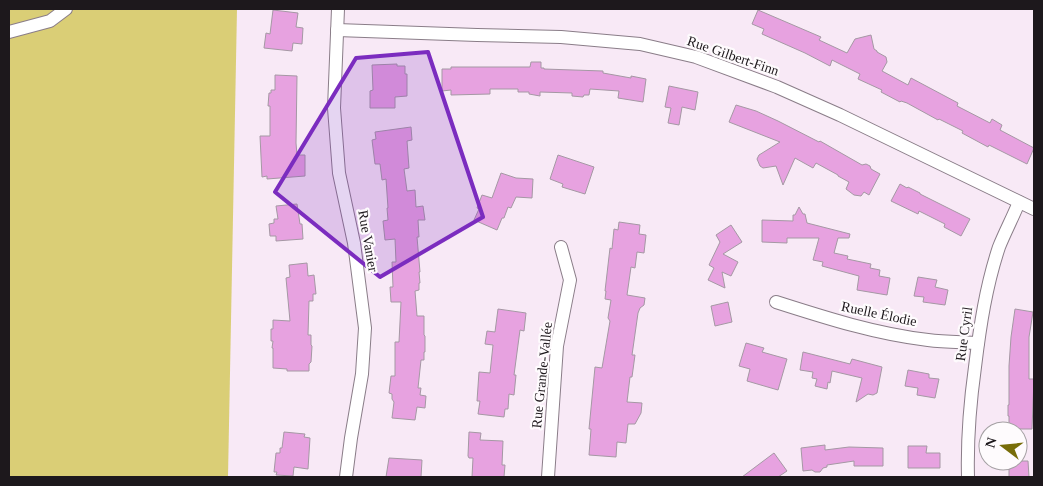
<svg xmlns="http://www.w3.org/2000/svg" width="1043" height="486" viewBox="0 0 1043 486" font-family="Georgia,serif">
<style>
.green{fill:#dace76}
.building{fill:#e7a2e0;stroke:#a598a4}
.lines{fill:none;stroke-linecap:round;stroke-linejoin:round}
.minor-casing{stroke:#8a7d88;stroke-width:14}
.minor{stroke:#fff;stroke-width:12}
.marked{fill:#7b2cbf;fill-opacity:0.2;stroke:#7b2cbf;stroke-width:4;stroke-linejoin:round}
.labels{text-anchor:middle;dominant-baseline:central;stroke-width:4.5;stroke-linejoin:round;paint-order:stroke}
.street-label{font-size:14px;fill:#1d181c;stroke:#fefbfd}
</style>
<rect width="100%" height="100%" fill="#f8e9f6"/>
<!-- green -->
<polygon class="green" points="9,9 237,9 228,477 9,477"/>
<!-- building -->
<g class="building">
<polygon points="273,10 298,13 296,27 303,28 302,44 293,43 292,51 264,48 266,33 270,34"/>
<polygon points="758,10 821,37 819,40 847,53 855,39 871,35 874,49 877,51 877,52 886,57 887,62 882,71 908,85 911,78 958,103 957,106 990,123 992,119 1002,125 1000,130 1034,148 1027,164 989,145 988,147 962,133 963,131 939,119 938,120 907,103 901,101 900,102 881,92 882,90 858,79 860,74 832,60 830,66 805,53 762,34 764,29 752,24"/>
<polygon points="531,62 541,62 541,68 544,68 544,69 603,71 603,73 631,78 631,76 646,79 643,102 618,98 619,91 590,89 589,95 584,95 583,97 572,96 572,93 540,92 540,96 529,94 529,92 518,92 518,89 490,89 490,94 451,95 451,90 442,91 442,69 451,69 451,67 530,67"/>
<polygon points="397,64 397,66 405,66 405,74 407,74 407,96 395,97 395,108 370,108 370,91 373,90 372,65"/>
<polygon points="275,75 297,76 296,143 297,155 305,155 305,176 267,179 267,176 262,177 260,136 270,136 270,106 268,106 269,93 271,93 271,90 275,90"/>
<polygon points="669,86 698,92 695,110 682,107 679,125 668,123 671,108 665,107"/>
<polygon points="736,105 756,111 778,121 819,142 820,141 862,165 866,164 870,166 871,169 880,174 869,195 864,192 861,196 854,195 846,189 849,182 838,176 838,175 816,163 813,168 795,158 783,185 776,166 763,168 760,166 757,159 759,155 780,142 729,122"/>
<polygon points="411,127 412,140 407,141 409,168 404,169 407,191 415,190 416,207 423,206 425,220 418,220 419,237 417,237 420,272 419,272 420,283 419,283 419,290 415,291 417,316 424,316 424,335 425,336 425,352 424,352 424,360 421,360 418,388 421,388 420,395 426,396 425,408 417,407 415,420 392,418 394,402 392,399 392,394 389,393 391,376 395,376 395,342 399,342 401,302 391,302 390,287 393,287 392,262 396,262 395,239 385,240 383,221 388,220 387,208 388,208 386,179 382,180 380,164 375,164 372,140 376,139 375,132"/>
<polygon points="558,155 594,167 585,194 562,187 563,184 550,179"/>
<polygon points="501,173 516,178 533,179 532,198 516,197 511,208 508,207 504,218 502,218 497,230 474,220 479,209 477,208 482,195 492,198"/>
<polygon points="900,184 907,188 908,187 920,193 920,194 970,219 961,236 944,227 945,224 919,211 918,214 891,201"/>
<polygon points="297,204 300,224 302,224 303,239 276,241 276,236 270,236 269,224 274,223 274,219 278,219 276,206"/>
<polygon points="799,207 803,214 805,214 807,223 850,234 849,238 838,238 834,253 848,256 847,259 871,264 870,268 880,270 879,276 890,278 887,295 857,290 859,276 822,266 823,262 813,260 819,238 787,238 787,243 762,242 762,220 793,221 793,215 795,215"/>
<polygon points="619,222 640,225 639,234 646,235 644,253 637,252 635,268 631,267 627,295 645,298 644,305 640,308 638,313 632,355 635,355 632,377 630,377 627,402 642,403 641,413 635,424 628,424 626,443 617,442 616,457 589,455 591,429 589,429 595,367 602,368 610,321 608,318 611,300 605,299 606,291 605,291 610,248 612,249 614,229 618,230"/>
<polygon points="731,225 742,242 723,254 738,262 731,276 722,272 725,288 708,280 714,268 709,265 720,242 716,235"/>
<polygon points="307,263 308,276 314,275 316,294 313,294 313,301 309,301 308,335 311,335 311,345 312,346 311,362 309,364 309,371 287,371 287,369 273,368 273,348 272,348 273,341 271,341 271,329 273,329 273,320 290,321 286,278 290,277 289,265"/>
<polygon points="918,277 937,280 935,287 948,290 945,305 923,302 924,297 914,296"/>
<polygon points="728,302 732,322 715,326 711,306"/>
<polygon points="498,309 526,313 524,331 520,330 514,375 516,375 514,395 509,394 508,409 505,409 504,417 478,414 480,401 477,401 479,372 490,373 493,345 485,344 487,331 495,332"/>
<polygon points="1015,309 1033,312 1029,337 1029,379 1034,379 1032,429 1009,429 1009,416 1008,416 1008,405 1009,405 1009,366 1011,337"/>
<polygon points="746,343 764,348 762,352 787,359 778,390 747,381 750,369 739,366"/>
<polygon points="803,352 850,364 852,359 882,367 877,393 873,395 868,394 856,402 862,378 832,371 830,383 828,382 827,389 815,386 817,379 812,378 813,372 800,370"/>
<polygon points="908,370 929,374 929,378 939,379 935,398 917,395 918,388 905,386"/>
<polygon points="284,432 305,434 304,437 310,438 308,469 294,467 293,476 276,475 277,472 274,472 276,453 280,453 280,448 282,448"/>
<polygon points="469,432 481,433 480,440 503,441 502,465 505,465 504,477 472,477 473,458 469,458 468,456"/>
<polygon points="825,445 825,450 849,447 883,448 883,466 854,466 854,461 827,465 827,467 823,468 820,472 815,472 812,470 803,471 801,448"/>
<polygon points="908,446 927,446 926,453 940,453 940,468 908,468"/>
<polygon points="774,453 787,471 778,477 742,477"/>
<polygon points="389,458 422,460 421,477 386,477"/>
<polygon points="1009,461 1028,461 1029,477 1009,477"/>
</g>
<g class="lines">
<defs>
<g id="minor">
<polyline points="338,9 334,108 339,173 354,243 365,328 362,374 351,438 346,477"/>
<polyline points="337,30 477,35 561,37 640,44 696,57 777,87 840,115 1034,209"/>
<polyline points="9,32 50,21 66,9"/>
<path d="M 776,302 C 826,318 876,334 928,340 C 944,342 961,342 978,343"/>
<polyline points="548,477 557,346 570,280 561,247"/>
<path d="M 968,477 C 967,440 970,403 975,367 C 980,326 986,286 999,247 C 1005,232 1013,217 1019,202"/>
</g>
</defs>
<!-- minor casing -->
<use href="#minor" class="minor-casing"/>
<!-- minor -->
<use href="#minor" class="minor"/>
</g>
<!-- marked area -->
<path class="marked" d="M 428,52 L 483,217 L 380,277 L 275,192 L 356,58 Z"/>
<g class="labels">
<!-- street labels -->
<g class="street-label">
<text transform="translate(733 56) rotate(19)">Rue Gilbert-Finn</text>
<text transform="translate(368 241) rotate(80)">Rue Vanier</text>
<text transform="translate(879 314) rotate(12)">Ruelle Élodie</text>
<text transform="translate(964 334) rotate(-82)">Rue Cyril</text>
<text transform="translate(542 375) rotate(-84)">Rue Grande-Vallée</text>
</g>
</g>
<!-- border -->
<rect width="1043" height="486" fill="none" stroke="#1d181c" stroke-width="20"/>
<!-- north arrow -->
<g transform="translate(1003 446) rotate(286)"><circle r="24" fill="#fefbfd" stroke="#a4a0a3"/>
<path d="M0-4L9 19L0 12L-9 19Z" fill="#786d09"/>
<text y="-8" font-size="14" font-weight="bold" text-anchor="middle" fill="#1d181c">N</text>
</g>
</svg>
